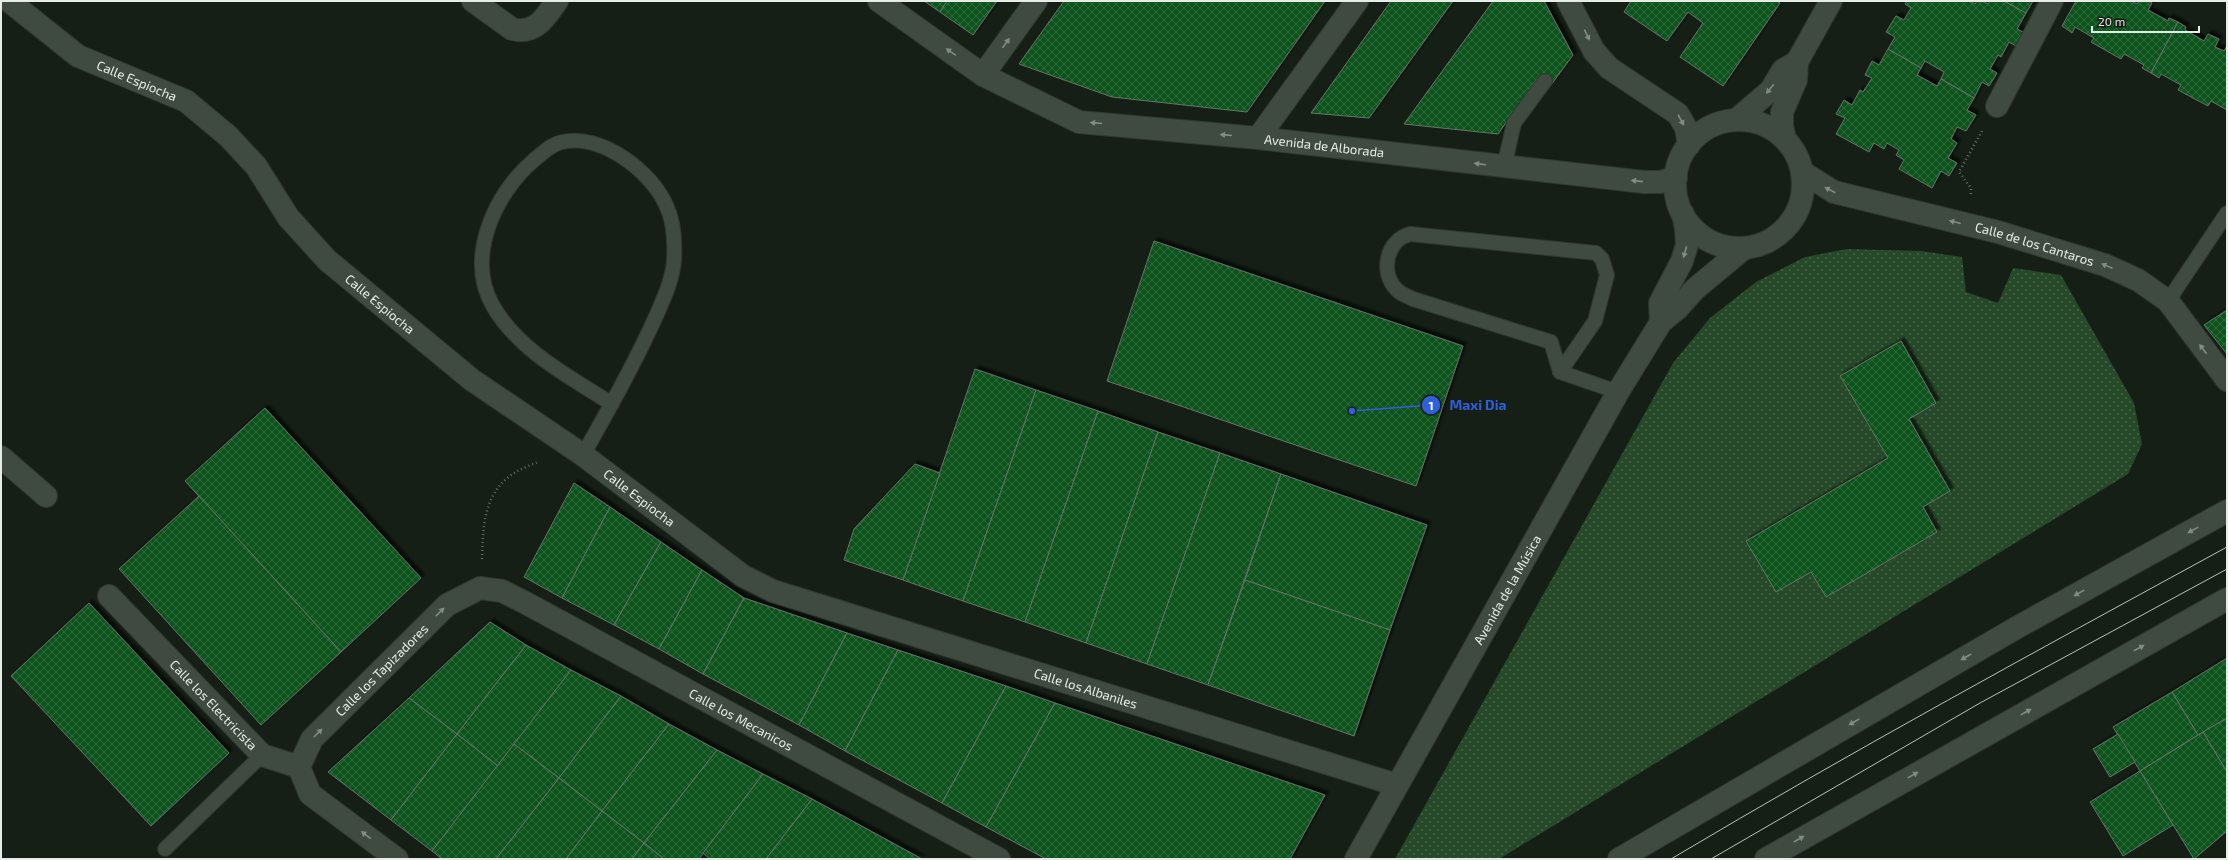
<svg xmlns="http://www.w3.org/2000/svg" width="2228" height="860" viewBox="0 0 2228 860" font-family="'Exo 2',sans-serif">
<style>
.park{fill:url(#park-dots)}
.building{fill:url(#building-cross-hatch);stroke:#667367;filter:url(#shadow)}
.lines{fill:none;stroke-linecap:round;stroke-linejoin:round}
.lane-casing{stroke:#303730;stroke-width:16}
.street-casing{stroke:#303730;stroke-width:24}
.secondary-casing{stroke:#303730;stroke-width:24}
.path{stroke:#656e65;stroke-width:2.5;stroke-dasharray:1 3;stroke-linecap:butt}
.lane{stroke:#3f4b40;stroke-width:14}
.street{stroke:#3f4b40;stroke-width:22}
.secondary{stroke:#3f4b40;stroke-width:22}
.tram{stroke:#bac1ba;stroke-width:1}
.oneway{fill:#828c82}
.labels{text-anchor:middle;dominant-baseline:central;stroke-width:4;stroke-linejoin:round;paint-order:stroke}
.street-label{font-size:13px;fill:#e6ede6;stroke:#151f15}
.leader{fill:none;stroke:#315ed9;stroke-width:1.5}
.callout-dot{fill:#315ed9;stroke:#151f15;stroke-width:1.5}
.mark-label{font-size:12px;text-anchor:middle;font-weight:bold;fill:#fff}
.callout-label{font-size:14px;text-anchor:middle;font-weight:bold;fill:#315ed9;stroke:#151f15;stroke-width:4;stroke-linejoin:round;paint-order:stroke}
</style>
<defs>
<pattern id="park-dots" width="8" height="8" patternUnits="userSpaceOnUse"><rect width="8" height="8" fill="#26492a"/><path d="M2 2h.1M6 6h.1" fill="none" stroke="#466449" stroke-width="1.8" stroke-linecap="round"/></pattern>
<pattern id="building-cross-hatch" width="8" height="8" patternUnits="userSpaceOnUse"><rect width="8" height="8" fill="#10521f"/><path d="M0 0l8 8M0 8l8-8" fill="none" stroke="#336b40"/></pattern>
<filter id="shadow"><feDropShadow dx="3.5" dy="-3.5" stdDeviation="1" flood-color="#0009"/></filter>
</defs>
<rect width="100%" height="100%" fill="#151f15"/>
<!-- park -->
<polygon class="park" points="1847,249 1921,251 1962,257 1966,292 1998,303 2013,268 2061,275 2134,403 2142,444 2128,474 1499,859 1395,859 1673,363 1710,318 1756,282 1805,257"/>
<!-- building -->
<g class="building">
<polygon points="924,1 947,1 940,12"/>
<polygon points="947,1 997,1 973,35 940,12"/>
<polygon points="1064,1 1325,1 1247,112 1112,97 1019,64"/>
<polygon points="1391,1 1453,1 1369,118 1311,113"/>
<polygon points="1493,1 1544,1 1573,55 1551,85 1539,76 1498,134 1404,124"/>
<polygon points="1631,1 1777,1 1780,3 1723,86 1680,57 1703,23 1688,12 1667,41 1624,12"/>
<polygon points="1907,1 1970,1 1975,4 1977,1 1982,1 1988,4 1990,1 2004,1 2026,13 2017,29 2025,33 2018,47 2009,42 2001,57 1998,55 1990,69 1997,73 1989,86 1982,82 1974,98 1941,79 1944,72 1925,61 1921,68 1888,49 1895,37 1886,32 1896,16 1904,20 1911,8 1905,4"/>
<polygon points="2004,1 2033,1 2026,13"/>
<polygon points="2076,1 2131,1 2137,4 2139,1 2149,1 2152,3 2148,10 2168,21 2169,18 2178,22 2151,73 2142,68 2144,65 2124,54 2121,59 2091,42 2094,38 2075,27 2072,33 2062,26"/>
<polygon points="2178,22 2186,27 2185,30 2204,41 2208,34 2219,39 2215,47 2224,51 2227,46 2227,110 2211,101 2208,106 2178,90 2181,85 2161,74 2159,78 2151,73"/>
<polygon points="1888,49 1921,68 1917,75 1937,86 1941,79 1974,98 1967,110 1976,115 1966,131 1957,127 1951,139 1957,143 1948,158 1957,163 1949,176 1941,171 1932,188 1899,169 1904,160 1896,155 1899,150 1887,143 1884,149 1874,143 1869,152 1836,134 1845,118 1836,114 1844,100 1852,105 1860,90 1863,92 1872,78 1865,75 1872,61 1879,65"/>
<polygon points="1154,241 1463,346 1416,486 1107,381"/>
<polygon points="2227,310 2227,354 2204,325"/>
<polygon points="1901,341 1936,403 1909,419 1950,491 1923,507 1937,532 1826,597 1811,572 1776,592 1746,541 1888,458 1840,376"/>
<polygon points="975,369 1036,390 963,601 903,580"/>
<polygon points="1036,390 1098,411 1025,622 963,601"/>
<polygon points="265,408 421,578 341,652 185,481"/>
<polygon points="1098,411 1158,432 1086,643 1025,622"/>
<polygon points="1158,432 1220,453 1147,664 1086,643"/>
<polygon points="1220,453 1281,474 1208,685 1147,664"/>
<polygon points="915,464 940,473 903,580 844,560 854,529"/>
<polygon points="1281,474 1427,525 1390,630 1245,580"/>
<polygon points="574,483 610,507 562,598 524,577"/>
<polygon points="199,496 341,652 261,725 119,569"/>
<polygon points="610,507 661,542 614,625 562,598"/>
<polygon points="661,542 702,570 659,649 614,625"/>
<polygon points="702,570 744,598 703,674 659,649"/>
<polygon points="1245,580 1390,630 1354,736 1208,685"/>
<polygon points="744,598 847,633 799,725 703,674"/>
<polygon points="89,603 229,753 151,826 11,676"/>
<polygon points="490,622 526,645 457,734 409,698"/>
<polygon points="847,633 898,650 845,751 799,725"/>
<polygon points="526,645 571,670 498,766 457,734"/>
<polygon points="898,650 1006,686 942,803 845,751"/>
<polygon points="2227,658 2227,718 2198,735 2172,692"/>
<polygon points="571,670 621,696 559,778 514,744"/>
<polygon points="1006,686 1055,703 986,827 942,803"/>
<polygon points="2172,692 2198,735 2140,771 2113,727"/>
<polygon points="621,696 669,724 602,811 559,778"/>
<polygon points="409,698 457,734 391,820 328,772"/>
<polygon points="1055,703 1325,795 1290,859 1046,859 986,827"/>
<polygon points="2227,718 2227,772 2203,732"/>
<polygon points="669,724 717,750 644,843 602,811"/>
<polygon points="2203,732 2227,772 2227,831 2194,859 2140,771"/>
<polygon points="457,734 498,766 432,851 391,820"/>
<polygon points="2118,734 2135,762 2110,777 2093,749"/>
<polygon points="514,744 559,778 496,859 442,859 432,851"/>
<polygon points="717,750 763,774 699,859 664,859 644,843"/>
<polygon points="2140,771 2173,825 2123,856 2090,802"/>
<polygon points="763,774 812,799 766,859 710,859 703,853"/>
<polygon points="559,778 602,811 566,859 496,859"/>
<polygon points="812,799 922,859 766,859"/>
<polygon points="602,811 644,843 632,859 566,859"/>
<polygon points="644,843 664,859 632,859"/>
</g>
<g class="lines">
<defs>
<g id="lane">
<polyline points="1504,167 1514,123 1545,81"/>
<path d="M 1410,234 L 1596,253 L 1602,259 L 1607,275 L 1595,321 L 1560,372 L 1551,342 L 1413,299 C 1407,296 1401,294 1397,290 C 1379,272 1387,240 1410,234 Z"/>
<polyline points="2168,301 2227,213"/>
<polyline points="1560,372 1618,392"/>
<path d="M 583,455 C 609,409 635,363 657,314 C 664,298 673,278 674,260 C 675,242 674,221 666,205 C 651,171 601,133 562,142 C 551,144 543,153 534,160 C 495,193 465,257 493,306 C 519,351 570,377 612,404"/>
<polyline points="165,849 262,755"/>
</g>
<g id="street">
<path id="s1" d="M 9,1 L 78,56 L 186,101 L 228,136 L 256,166 L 288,217 L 327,260 L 472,380 L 583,455 L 743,576 L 773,591 L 1397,785"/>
<path d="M 473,1 L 512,29 C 535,35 545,18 557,1"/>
<path id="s2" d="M 879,1 L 983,75 L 1079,122 L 1258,138 L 1644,182 L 1660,182 L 1676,178"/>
<polyline points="1568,1 1594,51 1609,68 1678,114 1686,128 1689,145"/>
<polyline points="983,75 1036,1"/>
<polyline points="1997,106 2052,1"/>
<polyline points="1258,138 1357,1"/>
<path id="s3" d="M 1802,172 L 1834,192 L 1998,232 L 2105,265 L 2138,280 L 2168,301 L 2227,380"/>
<polyline points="1,457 46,496"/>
<path id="s4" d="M 109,596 L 262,755 L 299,767"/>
<path id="s5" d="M 299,767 L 312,739 L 447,605 L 480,588 L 502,591 L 524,602 L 999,859"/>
<polyline points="299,767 310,794 397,859"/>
</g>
<g id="secondary">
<polyline points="1736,120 1771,90 1783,70 1797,62"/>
<circle cx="1739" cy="184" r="64"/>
<polyline points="1785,139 1782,126 1782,112 1796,80 1797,62 1831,1"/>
<polyline points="1661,322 1660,303 1682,261 1687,245 1686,229 1683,214"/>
<path id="s6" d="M 1356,859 L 1618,392 L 1661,322 L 1678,308 L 1695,289 L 1743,249"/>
<polyline points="1619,859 2016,628 2227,511"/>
<polyline points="1766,859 2227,599"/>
</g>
</defs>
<!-- lane casing -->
<use href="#lane" class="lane-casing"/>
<!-- street casing -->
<use href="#street" class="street-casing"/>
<!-- secondary casing -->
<use href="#secondary" class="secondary-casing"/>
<!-- path -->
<g class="path">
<polyline points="1971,194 1971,188 1959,172 1982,131"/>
<path d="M 482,559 C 483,529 483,496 510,476 C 517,470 529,466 538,462"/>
</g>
<!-- lane -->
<use href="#lane" class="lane"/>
<!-- street -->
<use href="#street" class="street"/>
<!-- secondary -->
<use href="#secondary" class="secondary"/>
<!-- tram -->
<g class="tram">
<path d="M 1671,859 C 1854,750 2040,649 2227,547"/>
<polyline points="1711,859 1980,703 2227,569"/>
</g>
</g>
<!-- one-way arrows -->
<defs><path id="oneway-solid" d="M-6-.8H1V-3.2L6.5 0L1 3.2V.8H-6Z"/></defs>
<g class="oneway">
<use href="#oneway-solid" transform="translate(1587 35) rotate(64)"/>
<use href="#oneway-solid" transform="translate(1006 43) rotate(-54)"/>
<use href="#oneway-solid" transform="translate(951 52) rotate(-145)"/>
<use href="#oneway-solid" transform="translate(1770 89) rotate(129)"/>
<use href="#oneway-solid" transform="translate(1681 120) rotate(61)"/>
<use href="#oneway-solid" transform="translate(1096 123) rotate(-175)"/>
<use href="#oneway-solid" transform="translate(1226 135) rotate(-175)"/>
<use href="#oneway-solid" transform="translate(1480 164) rotate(-173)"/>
<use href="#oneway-solid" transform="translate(1637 181) rotate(-174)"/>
<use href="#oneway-solid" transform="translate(1830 190) rotate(-152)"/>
<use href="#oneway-solid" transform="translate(1955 222) rotate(-166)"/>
<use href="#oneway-solid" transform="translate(1685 252) rotate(105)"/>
<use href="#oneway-solid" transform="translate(2107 266) rotate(-158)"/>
<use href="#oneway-solid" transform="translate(2203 349) rotate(-127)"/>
<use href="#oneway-solid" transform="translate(2193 530) rotate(151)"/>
<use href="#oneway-solid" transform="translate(2079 593) rotate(151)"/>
<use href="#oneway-solid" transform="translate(440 612) rotate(-45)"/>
<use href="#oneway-solid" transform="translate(2139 648) rotate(-29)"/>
<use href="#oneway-solid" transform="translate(1966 657) rotate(150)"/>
<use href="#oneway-solid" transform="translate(2026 712) rotate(-29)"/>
<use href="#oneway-solid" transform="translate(1854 722) rotate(150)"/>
<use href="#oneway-solid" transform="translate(318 733) rotate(-45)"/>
<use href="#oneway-solid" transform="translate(1913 775) rotate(-29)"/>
<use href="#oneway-solid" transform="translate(366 835) rotate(-143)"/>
<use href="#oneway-solid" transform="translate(1799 839) rotate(-30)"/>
</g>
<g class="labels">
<!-- street labels -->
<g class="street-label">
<text stroke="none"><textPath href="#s1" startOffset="152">Calle Espiocha</textPath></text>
<text stroke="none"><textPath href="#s2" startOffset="481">Avenida de Alborada</textPath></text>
<text stroke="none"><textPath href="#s3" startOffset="245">Calle de los Cantaros</textPath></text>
<text stroke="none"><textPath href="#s1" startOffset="488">Calle Espiocha</textPath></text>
<text stroke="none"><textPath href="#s1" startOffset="812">Calle Espiocha</textPath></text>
<text stroke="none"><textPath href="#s6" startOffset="309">Avenida de la Música</textPath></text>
<text stroke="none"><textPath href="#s5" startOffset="129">Calle los Tapizadores</textPath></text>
<text stroke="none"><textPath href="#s1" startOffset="1303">Calle los Albaniles</textPath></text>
<text stroke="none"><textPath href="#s4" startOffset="151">Calle los Electricista</textPath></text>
<text stroke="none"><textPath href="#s5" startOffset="552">Calle los Mecanicos</textPath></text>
</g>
</g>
<!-- callouts -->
<path class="leader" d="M1352 411L1431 405"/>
<g class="callout-dot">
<circle cx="1352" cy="411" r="4"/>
<circle cx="1431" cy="405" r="10"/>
</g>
<g class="mark-label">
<text x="1431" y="410">1</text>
</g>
<g class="callout-label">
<text x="1478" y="410">Maxi Dia</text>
</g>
<!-- border -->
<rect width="2228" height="860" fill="none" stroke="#e6ede6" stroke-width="4"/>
<!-- scale -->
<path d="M2092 26v6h107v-6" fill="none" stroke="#e6ede6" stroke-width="2"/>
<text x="2098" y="26" font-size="12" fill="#e6ede6" stroke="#151f15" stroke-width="3" paint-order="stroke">20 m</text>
</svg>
